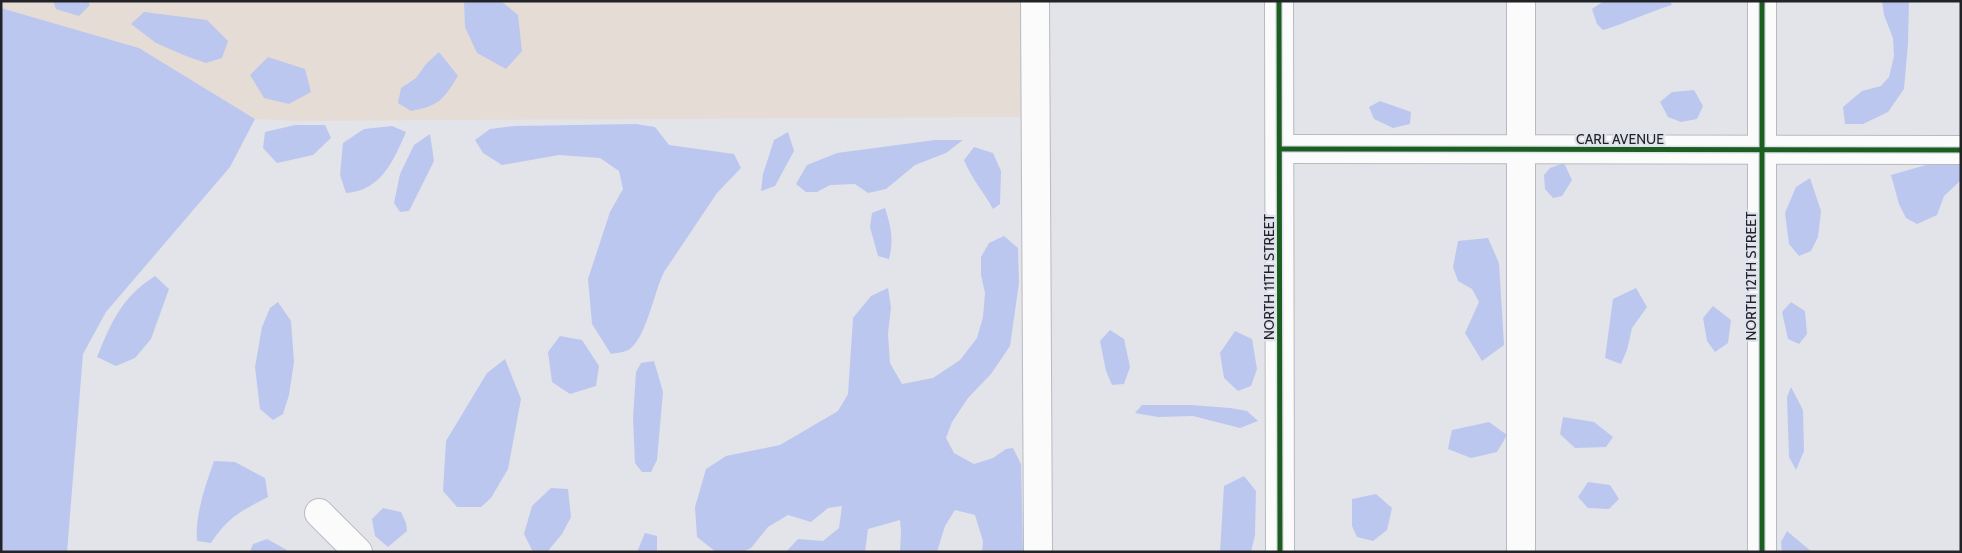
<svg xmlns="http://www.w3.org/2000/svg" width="1962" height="553" viewBox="0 0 1962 553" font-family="Cabin,sans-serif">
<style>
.commercial{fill:#e6dcd6}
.green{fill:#bbc7ee}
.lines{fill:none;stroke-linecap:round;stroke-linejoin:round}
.minor-casing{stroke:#b9babf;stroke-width:30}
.minor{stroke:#fbfbfc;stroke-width:28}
.cycleway-casing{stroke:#e0e3ed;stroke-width:8}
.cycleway{stroke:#1b5e20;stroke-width:5}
.labels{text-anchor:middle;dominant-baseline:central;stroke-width:4.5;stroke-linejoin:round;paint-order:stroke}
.street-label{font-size:14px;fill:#222327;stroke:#e0e3ed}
</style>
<rect width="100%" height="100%" fill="#e3e4ea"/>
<!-- commercial -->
<polygon class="commercial" points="1,1 1028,1 1029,117 296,121 255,119 139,48 1,8"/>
<!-- green -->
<g class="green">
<polygon points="53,1 88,1 90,5 79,16 56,9"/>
<polygon points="464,1 501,1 518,15 522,51 506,69 477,53 465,27"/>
<path d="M 1604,1 L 1670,1 L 1672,5 C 1648,12 1627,23 1603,30 L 1597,24 L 1592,9 Z"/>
<polygon points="1882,1 1909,1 1908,43 1904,89 1888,112 1863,124 1845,124 1843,107 1862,91 1881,86 1889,77 1894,56 1893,38 1884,15"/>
<polygon points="1,8 139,48 255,119 230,167 106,312 83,354 67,552 1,552"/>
<polygon points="144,12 207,20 228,41 222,58 206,63 186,56 156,43 131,24"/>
<path d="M 439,52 L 458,76 C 443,100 439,106 411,111 L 398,103 L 401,88 L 416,78 L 426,64 Z"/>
<polygon points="268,57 305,69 311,92 289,104 264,98 250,75"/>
<polygon points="1694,90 1703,106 1697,119 1681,122 1668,117 1660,102 1672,92"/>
<polygon points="1380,101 1411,112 1410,124 1393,128 1374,119 1369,107"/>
<path d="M 636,124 L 655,127 L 669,145 L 734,154 L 741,168 L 717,193 L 664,272 C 654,292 647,335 630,349 C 625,352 617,353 611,354 L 592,324 L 588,279 L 610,212 L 623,189 L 619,171 L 600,158 L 559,155 L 502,165 L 483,153 L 475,140 L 490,129 L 515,126 Z"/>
<polygon points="295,125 325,125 331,138 313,155 277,163 263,148 265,132"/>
<path d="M 392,126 L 406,132 C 394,160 381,191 346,193 L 340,175 L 343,143 L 364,129 Z"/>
<polygon points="788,132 794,151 775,186 761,191 763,174 774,140"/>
<polygon points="430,134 434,161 409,211 400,212 394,203 400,174 414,145"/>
<polygon points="935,140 963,140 946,153 915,165 886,189 868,193 855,184 830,185 817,192 806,192 796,184 807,165 837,153"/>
<path d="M 974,147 L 993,153 L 1001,171 L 1000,204 L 993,209 C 984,192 971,178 964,160 Z"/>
<polygon points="1564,163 1572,180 1562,196 1553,198 1545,189 1544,175 1550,168"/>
<polygon points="1961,163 1961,180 1944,196 1937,215 1917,224 1906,218 1899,204 1891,175 1926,165"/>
<polygon points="1810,178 1821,211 1818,237 1811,251 1799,256 1789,244 1785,213 1796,187"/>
<path d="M 885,208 C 891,227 894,240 889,259 L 878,256 L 870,227 L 872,213 Z"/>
<polygon points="1004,236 1018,248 1019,283 1010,346 991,374 968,398 952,422 946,438 954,453 974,464 993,458 1006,449 1013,448 1021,464 1023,552 982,552 983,541 975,515 955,510 945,526 937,552 900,552 901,531 900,520 868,529 865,552 786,552 798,539 823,541 839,528 842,506 828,508 811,522 788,515 768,527 751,548 742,552 716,552 697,537 695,507 706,469 726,456 780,445 838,411 848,394 853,318 871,296 888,288 891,307 888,334 890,363 902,384 933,378 960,360 977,338 983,317 985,293 981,275 981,257 989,243"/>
<polygon points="1488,238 1499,263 1504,345 1482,361 1465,333 1479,302 1472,289 1458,281 1453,267 1458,241"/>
<path d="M 155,276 L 169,289 L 151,339 L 135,358 L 116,366 L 97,357 C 112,321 121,298 155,276 Z"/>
<polygon points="1636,288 1647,307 1632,328 1627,350 1621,364 1605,358 1613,299"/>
<polygon points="278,302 291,321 294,362 289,395 283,414 273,420 260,409 255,367 262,327 270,308"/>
<polygon points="1791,302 1805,311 1807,334 1799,344 1788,339 1782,312"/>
<polygon points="1713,306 1731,320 1728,343 1715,352 1707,341 1703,318"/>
<polygon points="1110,330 1124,339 1130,367 1124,384 1112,385 1106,371 1100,341"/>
<polygon points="1235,331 1252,339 1257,369 1251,386 1238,391 1224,378 1220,353"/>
<polygon points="560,336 582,340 599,366 596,386 570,394 552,382 548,352"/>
<polygon points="505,359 521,399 508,469 491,498 481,507 457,507 443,491 446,441 487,373"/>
<polygon points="654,361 663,392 657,460 651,472 642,472 635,463 633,418 636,372 641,363"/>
<polygon points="1791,387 1803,410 1804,451 1796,470 1789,457 1787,397"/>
<polygon points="1142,405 1192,405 1230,408 1247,411 1258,421 1240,428 1193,416 1158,417 1135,413"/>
<polygon points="1563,417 1594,422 1613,437 1606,447 1575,448 1560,434"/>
<polygon points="1489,422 1507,435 1497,452 1471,458 1448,449 1452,430"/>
<path d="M 214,461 L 235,462 L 265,478 L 268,497 C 241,511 228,517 211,543 L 197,541 C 195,514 205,487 214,461 Z"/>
<polygon points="1244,476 1256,491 1255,535 1251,552 1220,552 1224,486"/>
<polygon points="1588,482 1610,485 1619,499 1609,509 1588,508 1578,497"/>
<polygon points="551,488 568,489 571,517 562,534 547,552 533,552 524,534 532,506"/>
<polygon points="1376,494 1392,508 1387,530 1373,541 1357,537 1352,526 1352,499"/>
<polygon points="383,508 401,512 406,523 407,531 388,547 375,536 372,519"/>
<polygon points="1787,531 1812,552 1782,552 1781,542"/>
<polygon points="645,533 657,536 657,552 637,552"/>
<polygon points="267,539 287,550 287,552 250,552 253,544"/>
</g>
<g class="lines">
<defs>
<g id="minor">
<polyline points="1035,1 1038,552"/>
<polyline points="1279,1 1280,552"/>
<polyline points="1521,1 1521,552"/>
<polyline points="1762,1 1762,552"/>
<polyline points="1280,149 1961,150"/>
<polyline points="319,513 358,552"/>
</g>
</defs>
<!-- minor casing -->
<use href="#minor" class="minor-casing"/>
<!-- minor -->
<use href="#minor" class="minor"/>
<defs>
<g id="cycleway">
<polyline points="1279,1 1280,552"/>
<polyline points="1762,1 1762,552"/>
<polyline points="1280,149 1961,150"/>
</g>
</defs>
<!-- cycleway casing -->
<use href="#cycleway" class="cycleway-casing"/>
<!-- cycleway -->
<use href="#cycleway" class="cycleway"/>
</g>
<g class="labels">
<!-- street labels -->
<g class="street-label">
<text x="1620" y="139">CARL AVENUE</text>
<text transform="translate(1751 276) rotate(-90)">NORTH 12TH STREET</text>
<text transform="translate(1269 277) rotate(-90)">NORTH 11TH STREET</text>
</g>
</g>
<!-- border -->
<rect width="1962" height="553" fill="none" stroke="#222327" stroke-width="5"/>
</svg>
